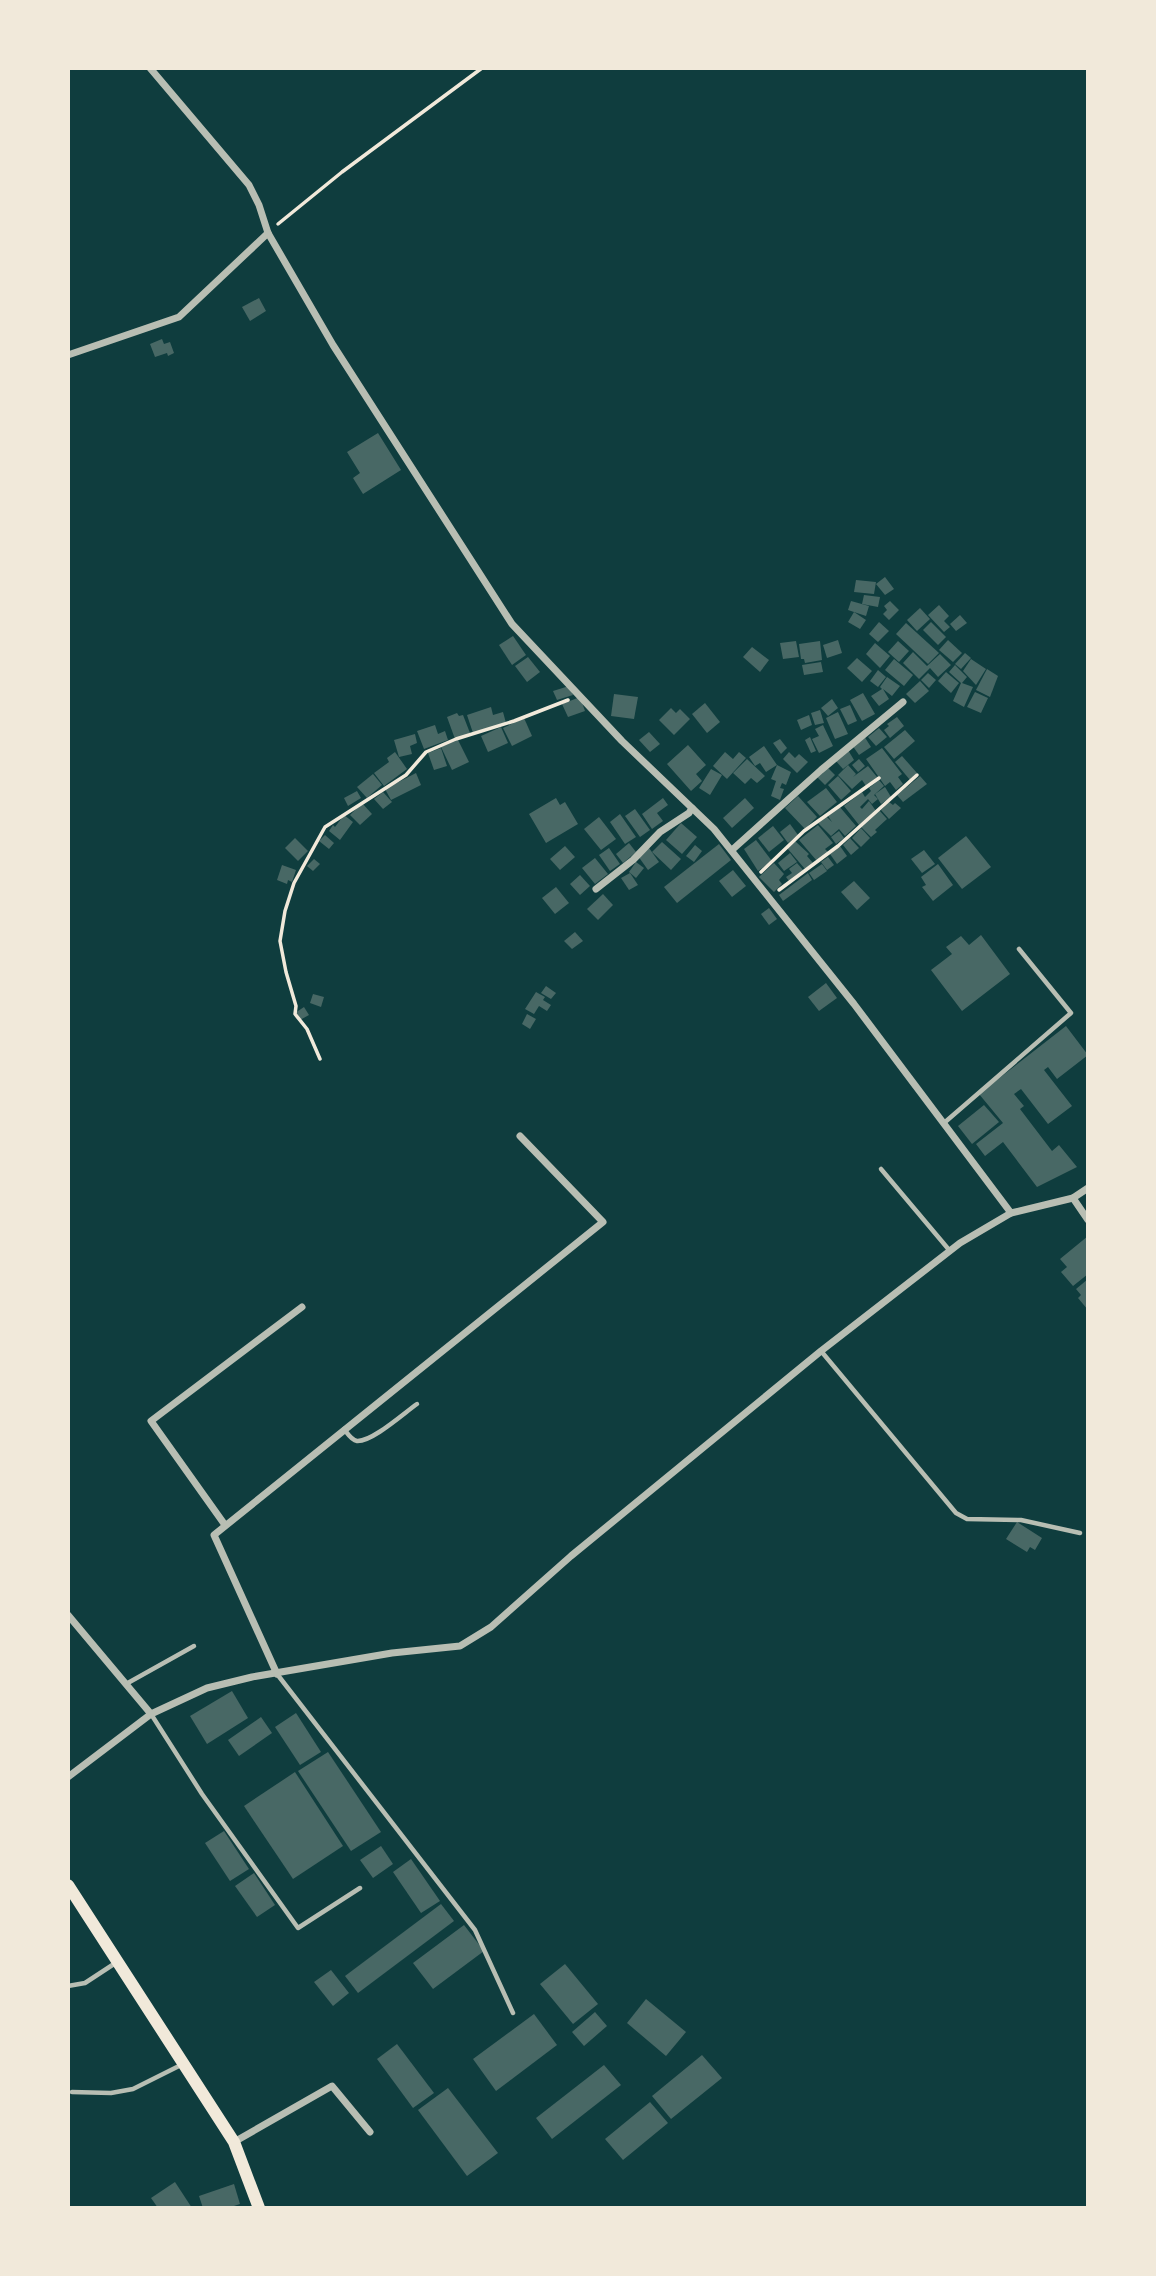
<svg xmlns="http://www.w3.org/2000/svg" width="1156" height="2276" viewBox="0 0 1156 2276" font-family="Ubuntu,sans-serif">
<style>
.building{fill:#486865}
.lines{fill:none;stroke-linecap:round;stroke-linejoin:round}
.path{stroke:#f1e9da;stroke-width:3.5}
.service{stroke:#b8beb3;stroke-width:4.5}
.minor{stroke:#b8beb3;stroke-width:7}
.secondary{stroke:#f1e9da;stroke-width:12}
</style>
<rect width="100%" height="100%" fill="#0f3d3e"/>
<!-- building -->
<g class="building">
<polygon points="259,298 266,311 250,321 242,307"/>
<polygon points="162,339 164,344 170,342 174,353 168,356 167,353 155,357 150,344"/>
<polygon points="378,433 401,470 363,494 353,478 360,473 347,452"/>
<polygon points="885,577 894,589 885,595 876,584"/>
<polygon points="856,580 876,582 874,594 854,592"/>
<polygon points="864,595 880,597 878,607 862,604"/>
<polygon points="851,601 869,606 866,616 848,610"/>
<polygon points="890,601 899,610 889,620 883,614 887,610 884,606"/>
<polygon points="939,605 949,616 944,621 950,627 944,632 928,615"/>
<polygon points="920,608 930,619 917,631 907,620"/>
<polygon points="854,612 866,620 860,629 848,622"/>
<polygon points="960,615 967,623 956,631 950,624"/>
<polygon points="879,622 889,631 878,642 869,634"/>
<polygon points="931,622 946,637 938,645 923,630"/>
<polygon points="906,623 939,653 928,664 896,634"/>
<polygon points="513,636 526,655 512,665 499,645"/>
<polygon points="838,640 842,653 827,658 823,645"/>
<polygon points="948,640 962,653 953,662 939,650"/>
<polygon points="796,641 799,657 783,659 780,643"/>
<polygon points="820,641 822,660 805,663 804,659 801,659 799,644"/>
<polygon points="898,641 909,651 899,662 888,652"/>
<polygon points="875,643 890,656 880,668 866,654"/>
<polygon points="752,647 769,660 760,672 743,657"/>
<polygon points="913,652 927,666 940,654 951,665 938,677 930,668 919,679 903,663"/>
<polygon points="965,653 971,658 961,669 955,664"/>
<polygon points="528,657 540,672 527,682 515,666"/>
<polygon points="857,658 872,671 862,682 847,668"/>
<polygon points="894,659 913,675 904,686 885,670"/>
<polygon points="971,659 986,669 976,685 963,671"/>
<polygon points="821,662 823,672 804,675 802,665"/>
<polygon points="955,665 967,677 962,683 973,687 964,707 953,701 961,683 949,672"/>
<polygon points="987,669 998,676 990,697 976,690"/>
<polygon points="878,670 886,677 878,687 870,681"/>
<polygon points="946,672 959,683 951,693 938,681"/>
<polygon points="928,673 936,680 929,688 921,680"/>
<polygon points="887,677 900,686 892,696 883,689 889,699 879,706 871,696 882,689 880,687"/>
<polygon points="920,681 929,691 915,703 906,694"/>
<polygon points="569,686 573,695 557,700 553,691"/>
<polygon points="975,692 988,698 981,713 967,707"/>
<polygon points="863,693 875,714 862,721 850,700"/>
<polygon points="614,694 638,697 634,719 611,716"/>
<polygon points="580,697 585,711 568,717 562,704"/>
<polygon points="832,699 838,708 828,716 821,708"/>
<polygon points="705,703 720,722 707,733 692,714"/>
<polygon points="850,705 857,721 848,725 840,709"/>
<polygon points="491,707 493,715 503,712 506,723 473,733 467,715"/>
<polygon points="671,708 676,713 680,709 690,719 674,735 659,720"/>
<polygon points="820,710 824,723 815,725 811,713"/>
<polygon points="838,712 848,734 835,739 826,718"/>
<polygon points="457,713 459,716 463,715 470,733 455,739 447,717"/>
<polygon points="809,715 812,725 801,730 797,720"/>
<polygon points="897,717 904,726 890,738 884,730 889,726 887,724"/>
<polygon points="524,718 532,736 512,746 503,728"/>
<polygon points="435,725 438,734 445,731 448,740 424,749 417,731"/>
<polygon points="823,725 833,746 819,753 812,739 819,736 815,729"/>
<polygon points="501,727 508,743 488,752 481,736"/>
<polygon points="879,728 887,737 876,746 868,737"/>
<polygon points="905,730 915,741 894,759 884,747"/>
<polygon points="649,732 660,744 650,752 639,740"/>
<polygon points="415,734 417,743 410,746 412,754 399,757 394,740"/>
<polygon points="864,736 871,747 859,755 852,745"/>
<polygon points="810,737 816,751 811,753 805,740"/>
<polygon points="780,739 787,748 781,754 773,743"/>
<polygon points="458,740 469,762 452,770 441,747"/>
<polygon points="688,745 706,765 696,774 702,781 691,791 667,764"/>
<polygon points="764,746 777,765 766,772 760,763 755,766 749,757"/>
<polygon points="441,748 447,766 434,770 428,753"/>
<polygon points="882,748 902,774 898,777 903,784 896,790 890,782 885,786 866,759"/>
<polygon points="848,750 854,760 843,769 835,760"/>
<polygon points="395,752 407,769 384,786 374,773 389,762 387,758"/>
<polygon points="725,752 733,759 739,752 746,758 727,779 713,766"/>
<polygon points="789,752 795,758 799,754 808,762 797,773 783,759"/>
<polygon points="902,756 917,773 910,780 895,762"/>
<polygon points="747,759 765,776 757,783 751,778 745,784 733,773"/>
<polygon points="859,759 865,766 858,772 852,765"/>
<polygon points="777,765 791,772 786,785 782,783 780,788 784,789 780,800 771,796 776,781 771,779"/>
<polygon points="848,765 856,774 853,777 868,766 877,777 866,786 862,780 852,789 838,775"/>
<polygon points="827,767 835,775 825,785 817,777"/>
<polygon points="711,769 722,775 710,795 699,788"/>
<polygon points="416,773 421,785 391,800 385,789"/>
<polygon points="373,774 382,785 367,798 357,787"/>
<polygon points="838,776 851,791 841,800 828,785"/>
<polygon points="920,776 927,784 903,802 897,795"/>
<polygon points="879,780 884,786 874,795 878,799 872,804 868,799 860,807 862,809 869,801 876,811 859,825 844,806 862,792 865,797 871,791 869,788"/>
<polygon points="885,787 891,797 881,804 875,794"/>
<polygon points="826,788 837,802 820,816 807,802"/>
<polygon points="357,791 361,798 348,806 344,798"/>
<polygon points="383,792 392,802 383,809 374,799"/>
<polygon points="798,796 817,817 805,829 785,808"/>
<polygon points="556,798 560,805 565,802 578,824 546,843 529,814"/>
<polygon points="663,798 668,805 657,813 663,821 652,829 642,814"/>
<polygon points="745,798 754,808 732,828 723,818"/>
<polygon points="889,802 893,805 895,803 901,808 889,819 881,810"/>
<polygon points="362,803 372,814 360,825 350,815"/>
<polygon points="839,806 856,826 845,836 839,829 831,836 818,823 826,816 832,822 828,816"/>
<polygon points="635,809 650,830 640,837 625,816"/>
<polygon points="879,810 887,819 875,830 877,832 871,837 861,827"/>
<polygon points="620,814 636,837 625,844 610,822"/>
<polygon points="344,815 353,822 340,840 329,831 333,825 335,827"/>
<polygon points="599,817 616,839 601,850 584,829"/>
<polygon points="681,823 697,837 682,854 666,840"/>
<polygon points="790,824 798,835 788,843 780,832"/>
<polygon points="818,825 833,843 825,849 828,852 817,861 799,840"/>
<polygon points="773,826 784,840 769,852 758,838"/>
<polygon points="861,828 870,838 861,847 852,838"/>
<polygon points="839,831 844,838 836,844 831,837"/>
<polygon points="325,835 334,843 329,849 319,841"/>
<polygon points="966,836 991,867 962,889 938,858"/>
<polygon points="295,838 308,851 298,861 285,848"/>
<polygon points="850,838 859,848 851,855 843,845"/>
<polygon points="756,840 772,861 758,871 744,849"/>
<polygon points="795,841 809,854 807,856 813,863 805,869 787,848"/>
<polygon points="662,842 681,859 671,870 652,852"/>
<polygon points="629,843 636,852 623,863 616,854"/>
<polygon points="719,844 731,860 677,903 664,887"/>
<polygon points="695,845 702,851 694,862 686,856"/>
<polygon points="565,846 575,857 560,870 550,859"/>
<polygon points="840,846 847,856 837,864 830,854"/>
<polygon points="609,848 620,864 610,871 599,855"/>
<polygon points="649,848 659,862 648,870 638,856"/>
<polygon points="924,850 935,864 922,873 911,859"/>
<polygon points="790,853 797,862 784,871 778,863"/>
<polygon points="828,857 834,865 827,870 821,862"/>
<polygon points="595,858 608,874 595,884 582,868"/>
<polygon points="314,859 320,864 313,871 307,866"/>
<polygon points="636,862 644,868 636,878 629,872"/>
<polygon points="774,863 784,874 779,880 782,884 774,892 759,877"/>
<polygon points="797,863 803,870 789,881 786,877 792,873 789,869"/>
<polygon points="822,864 827,871 814,880 809,873"/>
<polygon points="938,864 953,885 933,901 922,887 926,885 921,877"/>
<polygon points="282,865 296,870 292,882 288,880 287,884 277,880"/>
<polygon points="733,870 746,886 732,897 719,881"/>
<polygon points="630,873 638,885 629,890 621,878"/>
<polygon points="808,873 812,880 783,901 779,895"/>
<polygon points="580,875 590,886 580,895 570,884"/>
<polygon points="854,881 870,898 857,910 841,892"/>
<polygon points="556,887 569,903 555,914 542,898"/>
<polygon points="603,894 613,905 598,920 587,909"/>
<polygon points="769,908 777,919 769,925 761,914"/>
<polygon points="575,932 583,941 572,949 564,941"/>
<polygon points="981,935 1010,974 962,1011 931,970 952,954 946,947 961,936 969,945"/>
<polygon points="826,983 837,998 819,1011 808,997"/>
<polygon points="546,986 556,993 551,999 541,993"/>
<polygon points="536,992 545,997 543,1000 551,1005 547,1011 539,1006 534,1014 525,1009"/>
<polygon points="313,994 324,997 321,1007 310,1003"/>
<polygon points="304,1007 309,1015 300,1020 295,1013"/>
<polygon points="527,1014 536,1019 530,1029 522,1024"/>
<polygon points="1066,1026 1088,1055 1057,1079 1048,1067 1044,1070 1072,1106 1048,1124 1021,1089 1014,1094 1024,1106 1020,1109 1052,1151 1059,1145 1077,1167 1037,1187 1003,1142 985,1156 976,1144 1003,1123 979,1094"/>
<polygon points="984,1105 999,1122 972,1144 958,1126"/>
<polygon points="1088,1236 1088,1274 1073,1286 1061,1272 1067,1267 1060,1259"/>
<polygon points="1088,1279 1088,1310 1078,1298 1081,1295 1076,1289"/>
<polygon points="1017,1522 1042,1538 1035,1550 1030,1547 1027,1552 1006,1539"/>
<polygon points="232,1691 248,1718 207,1744 190,1716"/>
<polygon points="296,1713 321,1752 300,1765 275,1727"/>
<polygon points="261,1717 272,1733 239,1756 228,1740"/>
<polygon points="328,1752 381,1832 351,1851 298,1771"/>
<polygon points="295,1772 343,1846 293,1879 244,1806"/>
<polygon points="224,1831 249,1869 230,1881 205,1843"/>
<polygon points="381,1846 393,1864 373,1878 360,1860"/>
<polygon points="411,1859 440,1901 421,1913 393,1872"/>
<polygon points="254,1873 275,1905 257,1917 235,1886"/>
<polygon points="441,1904 454,1921 358,1993 345,1976"/>
<polygon points="464,1925 484,1951 433,1989 413,1963"/>
<polygon points="565,1964 598,2004 573,2024 540,1984"/>
<polygon points="331,1970 349,1993 333,2006 314,1982"/>
<polygon points="646,1999 686,2032 666,2056 627,2023"/>
<polygon points="595,2012 607,2026 584,2046 572,2032"/>
<polygon points="534,2014 557,2045 496,2091 473,2059"/>
<polygon points="397,2044 434,2093 413,2108 377,2059"/>
<polygon points="702,2055 722,2078 671,2119 652,2096"/>
<polygon points="604,2065 621,2085 552,2139 536,2118"/>
<polygon points="448,2088 498,2153 467,2176 418,2110"/>
<polygon points="650,2102 668,2123 623,2160 605,2139"/>
<polygon points="175,2182 192,2208 158,2208 151,2198"/>
<polygon points="234,2184 240,2204 228,2208 203,2208 199,2196"/>
</g>
<g class="lines">
<!-- path -->
<g class="path">
<polyline points="278,224 342,172 482,68"/>
<polyline points="761,872 804,831 879,778"/>
<polyline points="779,890 838,846 917,775"/>
<polyline points="320,1059 307,1029 295,1014 296,1006 286,972 280,941 285,911 294,883 325,827 406,775 426,752 456,739 514,721 568,700"/>
</g>
<!-- service -->
<g class="service">
<polyline points="944,1123 1071,1013 1019,949"/>
<polyline points="881,1169 950,1251"/>
<polyline points="821,1351 956,1513 967,1519 1021,1520 1080,1533"/>
<path d="M 344,1429 C 348,1434 351,1440 357,1441 C 372,1442 404,1413 417,1404"/>
<polyline points="277,1674 475,1930 513,2013"/>
<polyline points="126,1684 194,1646"/>
<polyline points="151,1714 202,1794 298,1928 360,1888"/>
<polyline points="68,1986 85,1983 117,1962"/>
<polyline points="72,2092 111,2093 133,2089 181,2065"/>
</g>
<!-- minor -->
<g class="minor">
<polyline points="150,68 249,185 259,205 268,233 333,345 512,624 622,741 714,829 854,1004 1011,1213"/>
<polyline points="68,355 179,317 268,233"/>
<polyline points="732,850 821,770 903,702"/>
<polyline points="596,889 633,860 660,832 689,813 692,808"/>
<polyline points="1073,1198 1088,1220"/>
<polyline points="225,1525 151,1421 302,1307"/>
<polyline points="68,1615 151,1714"/>
<polyline points="277,1674 214,1535 603,1222 520,1136"/>
<polyline points="68,1777 151,1714 207,1688 252,1677 392,1653 460,1646 491,1627 571,1556 821,1351 960,1243 1011,1213 1073,1198 1088,1188"/>
<polyline points="234,2142 332,2086 370,2132"/>
</g>
<!-- secondary -->
<polyline class="secondary" points="68,1885 234,2142 259,2208"/>
</g>
<!-- border -->
<rect width="1156" height="2276" fill="none" stroke="#f1e9da" stroke-width="140"/>
</svg>
